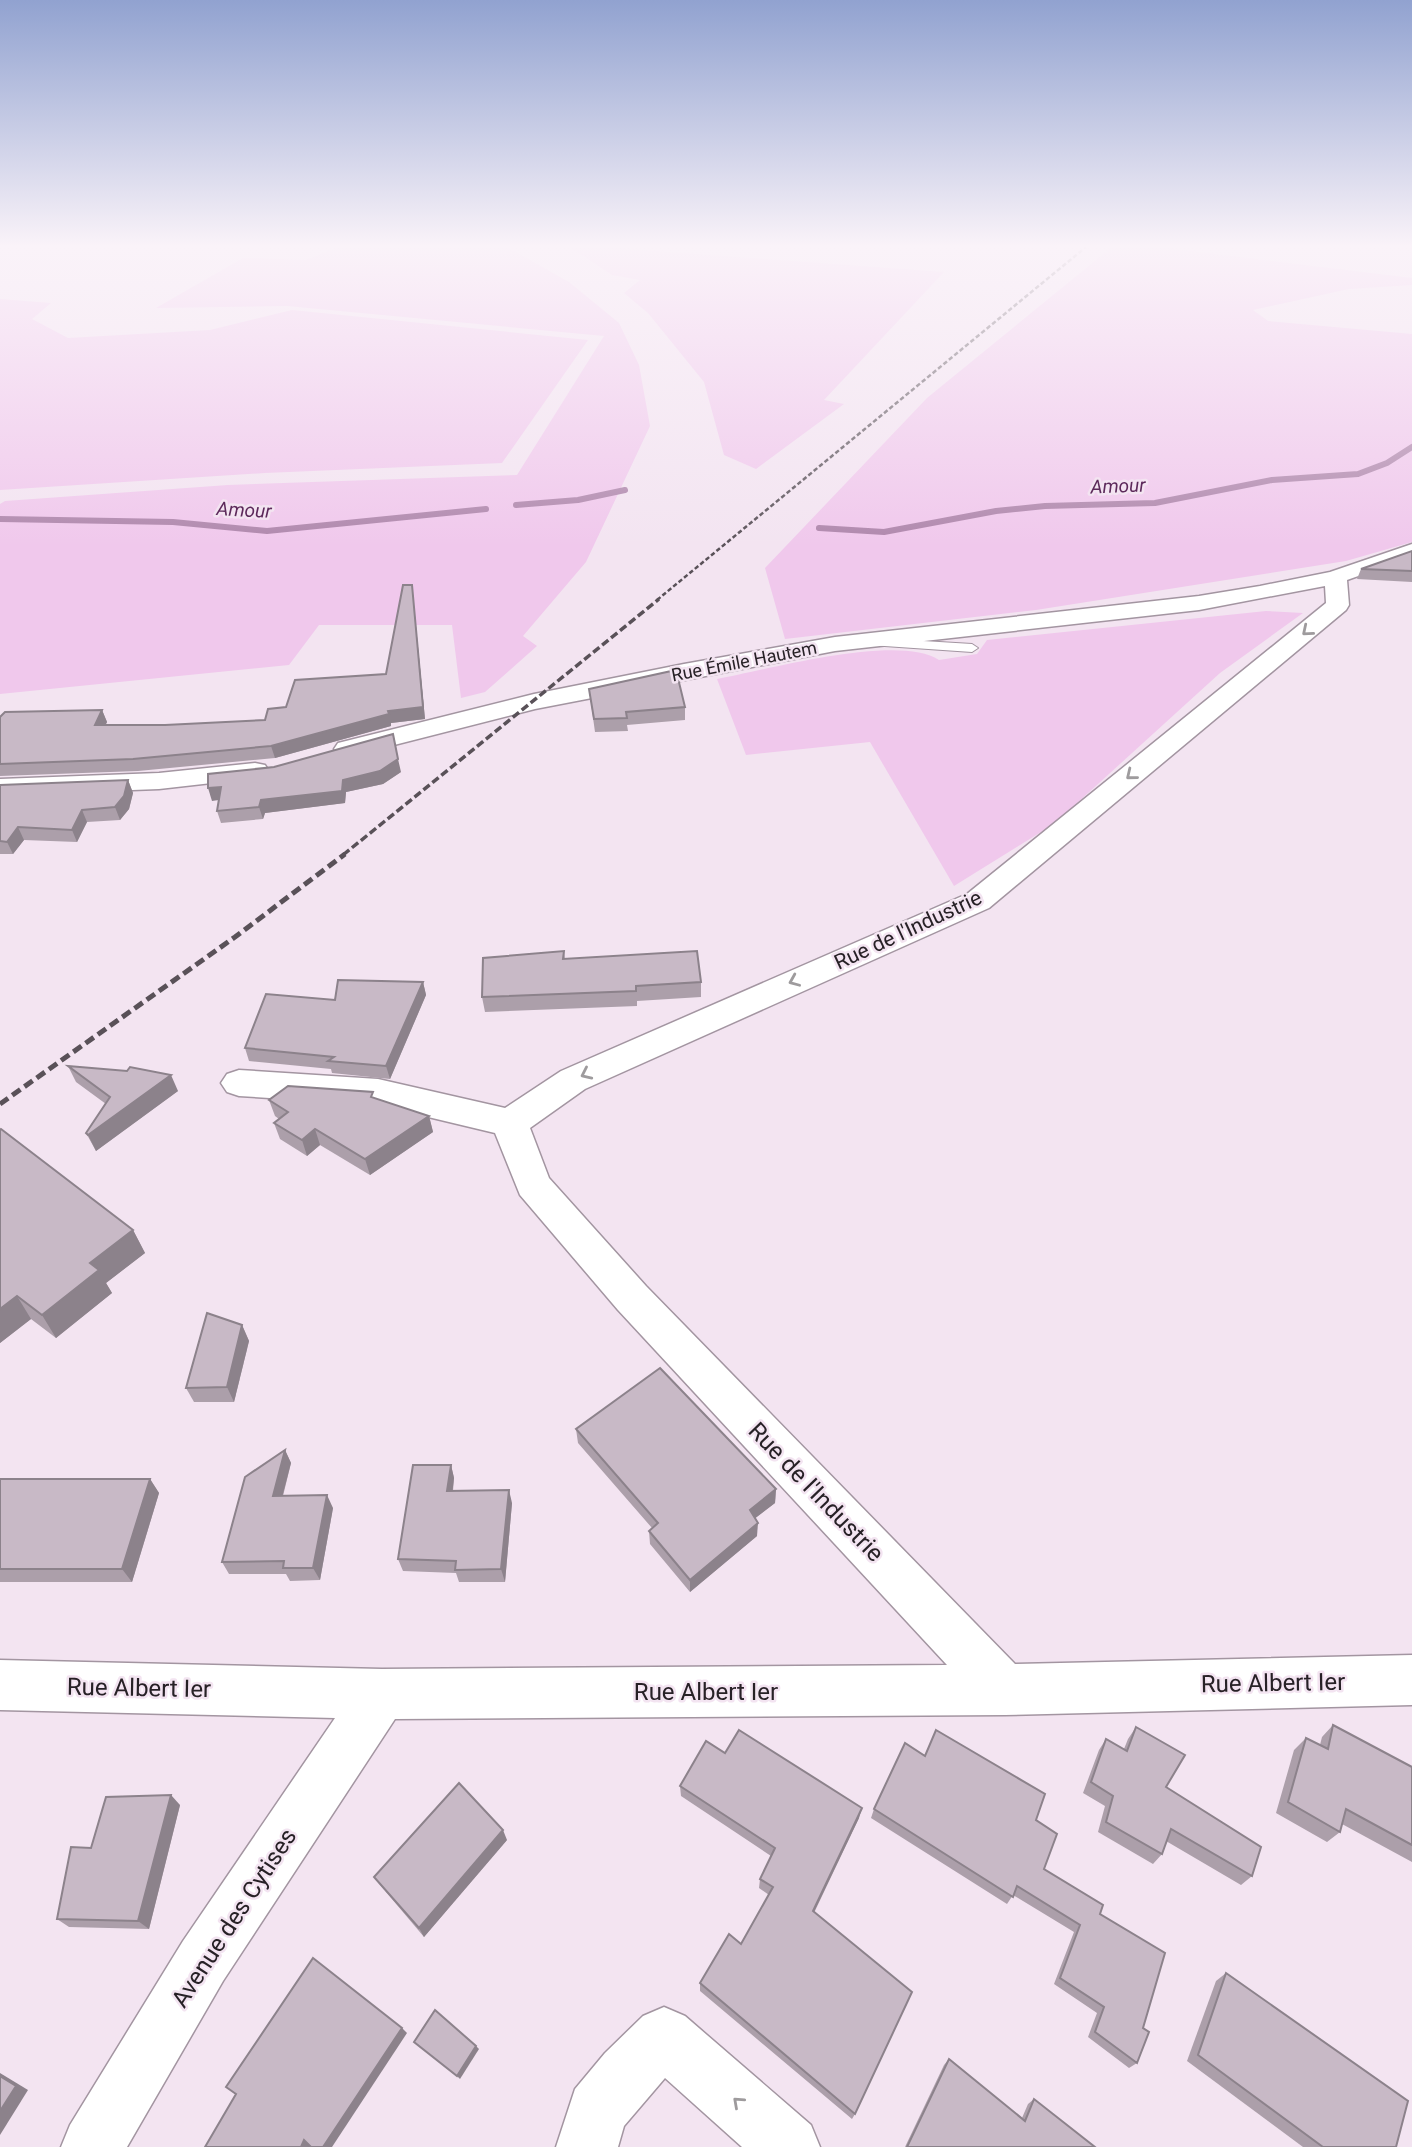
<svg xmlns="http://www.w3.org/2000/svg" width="1412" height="2147" viewBox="0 0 1412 2147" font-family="Roboto,sans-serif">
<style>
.green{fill:#f0c8ec}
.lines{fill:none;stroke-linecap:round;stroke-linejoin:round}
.stream{stroke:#af87ac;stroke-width:6}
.service-casing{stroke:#a395a1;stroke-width:2}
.minor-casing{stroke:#a395a1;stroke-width:3}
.service{fill:#fff;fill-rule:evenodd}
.minor{fill:#fff;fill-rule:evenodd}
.rail-far2{stroke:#595158;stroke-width:2.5;stroke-dasharray:4.5 2.5;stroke-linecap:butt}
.rail-far1{stroke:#595158;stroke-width:3.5;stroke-dasharray:8 3.5;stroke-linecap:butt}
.rail{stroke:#595158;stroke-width:5;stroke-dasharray:10 5;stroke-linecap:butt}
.wall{fill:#ac9faa}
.shaded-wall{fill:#8c828b}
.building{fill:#c8b9c6;stroke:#8c828b;stroke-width:2}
.oneway{stroke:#9e9b9d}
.labels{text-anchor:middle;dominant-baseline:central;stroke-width:5;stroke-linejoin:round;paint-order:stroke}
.far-street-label{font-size:18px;fill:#272126;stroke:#f3e4f1}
.far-water-label{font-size:19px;font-style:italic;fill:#5d2a5b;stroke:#f3e4f1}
.street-label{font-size:21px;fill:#272126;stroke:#f3e4f1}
.near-street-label{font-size:24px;fill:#272126;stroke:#f3e4f1}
</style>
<rect width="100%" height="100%" fill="#f3e4f1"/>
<!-- green -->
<g class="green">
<polygon points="338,247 507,247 569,282 619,323 639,365 650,426 586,562 523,636 537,646 485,692 461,698 452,625 319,625 289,665 0,694 0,504 5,501 228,485 517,475 604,336 287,306 156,308 243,258 306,260"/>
<polygon points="570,247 601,247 944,272 824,400 844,404 756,469 724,455 704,382 648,313 624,293 640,280 612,275"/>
<polygon points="1112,247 1158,247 1412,278 1412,285 1349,289 1253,310 1268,321 1412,334 1412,542 1346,561 1036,610 785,639 765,568 927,398"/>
<polygon points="0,299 51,303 32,319 68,338 210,330 292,310 588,340 502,463 265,473 0,490"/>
<path d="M 1266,611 L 1303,613 L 1220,673 L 1054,824 L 954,886 L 870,742 L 746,755 L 717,679 C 767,670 898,633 939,660 L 977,654 L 987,640 Z"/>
</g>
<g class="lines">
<!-- stream -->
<g class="stream">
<polyline points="516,505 578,500 625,490"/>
<polyline points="0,519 173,522 267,531 486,509"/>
<polyline points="819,528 884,532 996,511 1045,506 1155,503 1272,480 1358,474 1387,463 1412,447"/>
</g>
<defs>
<polygon id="service" points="874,638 972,644 978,648 972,652 870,645 870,639"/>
<g id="minor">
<polygon points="1412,544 1412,557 1347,580 1349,605 1346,610 989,908 585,1089 530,1128 549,1178 646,1286 1015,1664 1412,1655 1412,1705 1005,1715 395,1719 223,1981 127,2147 61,2147 70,2125 183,1941 335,1718 0,1710 0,1660 382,1669 947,1665 618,1310 520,1195 495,1133 378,1105 239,1096 227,1092 221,1083 227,1074 239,1070 378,1079 505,1108 561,1071 967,894 1326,603 1325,586 1199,610 835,651 535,709 347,757 338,755 334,749 338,743 534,694 684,664 835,637 1199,596 1260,586 1330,572"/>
<polygon points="255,763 265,765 269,771 265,777 159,789 0,795 0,779 159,773"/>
<polygon points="664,2007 685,2016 811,2125 820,2147 742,2147 665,2078 624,2126 618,2147 556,2147 575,2089 605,2053 643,2016"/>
</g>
</defs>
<!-- service casing -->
<use href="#service" class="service-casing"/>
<!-- minor casing -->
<use href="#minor" class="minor-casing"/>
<!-- service -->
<use href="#service" class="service"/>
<!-- minor -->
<use href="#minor" class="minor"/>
<!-- rail-far2 -->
<polyline class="rail-far2" points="657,600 1086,247"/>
<!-- rail-far1 -->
<polyline class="rail-far1" points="343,855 659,599"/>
<!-- rail -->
<polyline class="rail" points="0,1104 235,937 345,854"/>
</g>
<!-- wall -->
<g class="wall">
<polygon points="1412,551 1412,582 1357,579 1361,569"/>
<polygon points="412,585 425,719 391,723 391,726 275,758 138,771 0,776 0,717 102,710 107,722 105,725 165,725 265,720 286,707 386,674"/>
<polygon points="589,689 685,707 685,720 627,725 628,731 595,732"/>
<polygon points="401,772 383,784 346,792 345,803 265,813 263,819 221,823 217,811 219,800 212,801"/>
<polygon points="128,780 133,793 129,809 120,820 87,822 77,842 24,840 13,854 0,854 0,785"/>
<polygon points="564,951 565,959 701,982 701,997 637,1001 637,1006 485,1012 482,997"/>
<polygon points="423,982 426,995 390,1079 332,1073 331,1069 249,1061 245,1048 335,1000"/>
<polygon points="68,1066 178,1091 96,1151 86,1133 106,1104 76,1082"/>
<polygon points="375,1098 429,1116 433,1132 370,1175 320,1145 307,1156 280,1139 274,1123 279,1119 275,1116 269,1100"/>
<polygon points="0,1130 133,1230 145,1253 106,1283 112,1293 56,1338 31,1319 0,1343"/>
<polygon points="242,1325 249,1341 234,1402 194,1402 186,1388"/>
<polygon points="576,1429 776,1489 775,1503 755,1518 757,1536 690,1592 650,1544 649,1531 652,1528 578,1443"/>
<polygon points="285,1450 291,1463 283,1496 333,1508 320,1580 290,1581 286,1574 229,1574 222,1562"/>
<polygon points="451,1465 454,1478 453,1491 512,1503 505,1582 459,1582 456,1573 403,1571 398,1559"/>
<polygon points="0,1479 150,1479 159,1493 132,1582 0,1582"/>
<polygon points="1333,1725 1412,1767 1412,1862 1342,1824 1340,1832 1327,1842 1276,1813 1294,1750 1306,1738 1320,1745 1322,1737"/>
<polygon points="1136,1727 1166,1787 1252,1876 1241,1885 1166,1841 1162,1854 1153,1864 1098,1832 1105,1806 1083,1793 1099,1750 1106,1739 1124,1749 1128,1739"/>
<polygon points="725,1753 859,1818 814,1913 855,2114 852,2119 700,1991 700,1983 741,1944 769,1895 759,1888 760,1879 771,1856 681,1796 680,1786"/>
<polygon points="180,1805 149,1929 69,1927 57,1919 91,1848"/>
<polygon points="874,1809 1036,1820 1044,1869 1100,1914 1143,2028 1137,2063 1129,2068 1088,2037 1097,2013 1054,1984 1074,1932 1013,1895 1007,1904 871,1818"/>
<polygon points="507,1840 424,1937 381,1886 374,1877"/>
<polygon points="1226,1973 1396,2147 1303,2147 1187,2061 1216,1981"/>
<polygon points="949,2059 1022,2118 1028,2104 1034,2099 1095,2147 905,2147 944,2065"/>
</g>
<!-- shaded-wall -->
<g class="shaded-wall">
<polygon points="412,585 425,719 391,723 391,726 275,758 271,746 388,711"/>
<polygon points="102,710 107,722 100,737 95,725"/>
<polygon points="398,759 401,772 383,784 346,792 345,803 265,813 263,819 259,807 261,800 343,780"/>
<polygon points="128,780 133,793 129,809 120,820 115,807"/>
<polygon points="221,787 225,799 212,801 208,788"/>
<polygon points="82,810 87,822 77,842 72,830"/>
<polygon points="18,827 24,840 13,854 7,842"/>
<polygon points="423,982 426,995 390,1079 386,1066"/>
<polygon points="171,1075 178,1091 96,1151 88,1135"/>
<polygon points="429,1116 433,1132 370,1175 365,1159"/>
<polygon points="315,1129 320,1145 307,1156 302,1140"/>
<polygon points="133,1230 145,1253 106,1283 112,1293 56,1338 42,1315 90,1263"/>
<polygon points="17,1296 31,1319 0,1343 0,1309"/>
<polygon points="242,1325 249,1341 234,1402 227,1387"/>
<polygon points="285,1450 291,1463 279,1509 273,1496"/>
<polygon points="451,1465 454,1478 451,1504 447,1491"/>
<polygon points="150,1479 159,1493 132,1582 122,1569"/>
<polygon points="776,1489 775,1503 749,1523 750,1510"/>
<polygon points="509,1490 512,1503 505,1582 501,1569"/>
<polygon points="327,1495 333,1508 320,1580 313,1568"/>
<polygon points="758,1523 757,1536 690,1592 690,1580"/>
<polygon points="171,1795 180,1805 149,1929 138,1921"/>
<polygon points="862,1808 859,1818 810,1920 813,1911"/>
<polygon points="503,1830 507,1840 424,1937 419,1928"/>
<polygon points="402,2028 407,2033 332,2147 323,2147"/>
<polygon points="476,2046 479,2049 460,2079 457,2076"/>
<polygon points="0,2073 28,2090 0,2135"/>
<polygon points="304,2140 311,2144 310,2147 301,2147"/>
</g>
<!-- building -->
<g class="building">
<polygon points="1412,551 1412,571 1361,569"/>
<polygon points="403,585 412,585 423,707 388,711 389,714 271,746 133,759 0,764 0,717 5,712 102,710 95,725 165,725 265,720 268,709 286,707 295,680 386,674"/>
<polygon points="676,670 685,707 626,712 627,718 594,719 589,689"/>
<polygon points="393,734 398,759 380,771 343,780 342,791 261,800 259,807 217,811 221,787 208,788 208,774 274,767"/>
<polygon points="128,780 124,796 115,807 82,810 72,830 18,827 7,842 0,841 0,785"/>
<polygon points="564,951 563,959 697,951 701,982 636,986 636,991 482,997 483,958"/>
<polygon points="338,980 423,982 386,1066 328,1061 334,1057 245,1048 266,994 335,1000"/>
<polygon points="68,1066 127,1071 130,1067 171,1075 88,1135 86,1133 110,1097"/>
<polygon points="288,1086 373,1092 371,1097 429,1116 365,1159 315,1129 302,1140 274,1123 288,1112 269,1100"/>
<polygon points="1,1129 133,1230 90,1263 99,1270 42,1315 17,1296 0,1309 0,1130"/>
<polygon points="207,1313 242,1325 227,1387 186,1388"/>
<polygon points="660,1368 776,1489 750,1510 758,1523 690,1580 649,1531 658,1523 576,1429"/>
<polygon points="285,1450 273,1496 327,1495 313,1568 283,1568 284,1561 222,1562 245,1477"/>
<polygon points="413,1465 451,1465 447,1491 509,1490 501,1569 455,1570 456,1561 398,1559"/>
<polygon points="0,1479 150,1479 122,1569 0,1569"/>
<polygon points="1333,1725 1412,1767 1412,1845 1346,1809 1340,1832 1288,1802 1306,1738 1328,1749"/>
<polygon points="1136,1727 1185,1755 1166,1787 1261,1847 1252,1876 1171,1829 1162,1854 1106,1822 1113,1796 1091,1782 1106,1739 1127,1751"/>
<polygon points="739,1730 862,1808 813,1911 912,1992 855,2114 700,1983 729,1934 741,1944 773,1887 760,1879 775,1848 680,1786 706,1741 725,1753"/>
<polygon points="936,1730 1045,1794 1036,1820 1057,1834 1044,1869 1103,1905 1100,1914 1165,1953 1143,2028 1149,2032 1137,2063 1095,2032 1104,2007 1060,1978 1080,1925 1017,1886 1013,1897 874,1809 905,1743 925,1756"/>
<polygon points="459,1783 503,1830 419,1928 374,1877"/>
<polygon points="171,1795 138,1921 57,1919 71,1847 91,1848 106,1797"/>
<polygon points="313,1958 402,2028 323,2147 311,2147 304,2140 301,2147 205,2147 236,2094 226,2087"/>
<polygon points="1226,1973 1408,2101 1396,2147 1323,2147 1198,2055"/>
<polygon points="435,2010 476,2046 457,2076 414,2042"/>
<polygon points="949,2059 1025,2121 1034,2099 1095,2147 907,2147"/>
<polygon points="0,2076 16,2086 0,2111"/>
</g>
<!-- one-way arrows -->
<defs><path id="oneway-chevron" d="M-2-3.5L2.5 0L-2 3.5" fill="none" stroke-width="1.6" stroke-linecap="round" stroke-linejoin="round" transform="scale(1.75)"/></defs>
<g class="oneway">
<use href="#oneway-chevron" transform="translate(1307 631) rotate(140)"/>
<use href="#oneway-chevron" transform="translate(1131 775) rotate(141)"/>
<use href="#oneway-chevron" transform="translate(794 981) rotate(157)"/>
<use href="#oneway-chevron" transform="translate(586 1074) rotate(155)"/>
<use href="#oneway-chevron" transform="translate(738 2102) rotate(-138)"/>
</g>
<!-- sky -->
<linearGradient id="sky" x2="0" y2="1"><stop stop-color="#91a2d0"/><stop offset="0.45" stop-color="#faf3f9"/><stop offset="1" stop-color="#faf3f9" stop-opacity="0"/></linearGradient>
<rect width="1412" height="547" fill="url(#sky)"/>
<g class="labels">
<!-- far-street labels -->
<g class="far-street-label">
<text transform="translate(744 661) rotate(-11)">Rue Émile Hautem</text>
</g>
<!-- far-water labels -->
<g class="far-water-label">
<text transform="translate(1118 486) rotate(-2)">Amour</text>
<text transform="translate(244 510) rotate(3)">Amour</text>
</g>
<!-- street labels -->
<g class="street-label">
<text transform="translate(908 930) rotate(-25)">Rue de l'Industrie</text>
</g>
<!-- near-street labels -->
<g class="near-street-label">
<text transform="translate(816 1492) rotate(46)">Rue de l'Industrie</text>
<text transform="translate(1273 1683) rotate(-1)">Rue Albert Ier</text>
<text transform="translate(139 1688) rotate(1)">Rue Albert Ier</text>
<text x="706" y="1692">Rue Albert Ier</text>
<text transform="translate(234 1918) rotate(-57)">Avenue des Cytises</text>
</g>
</g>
</svg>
